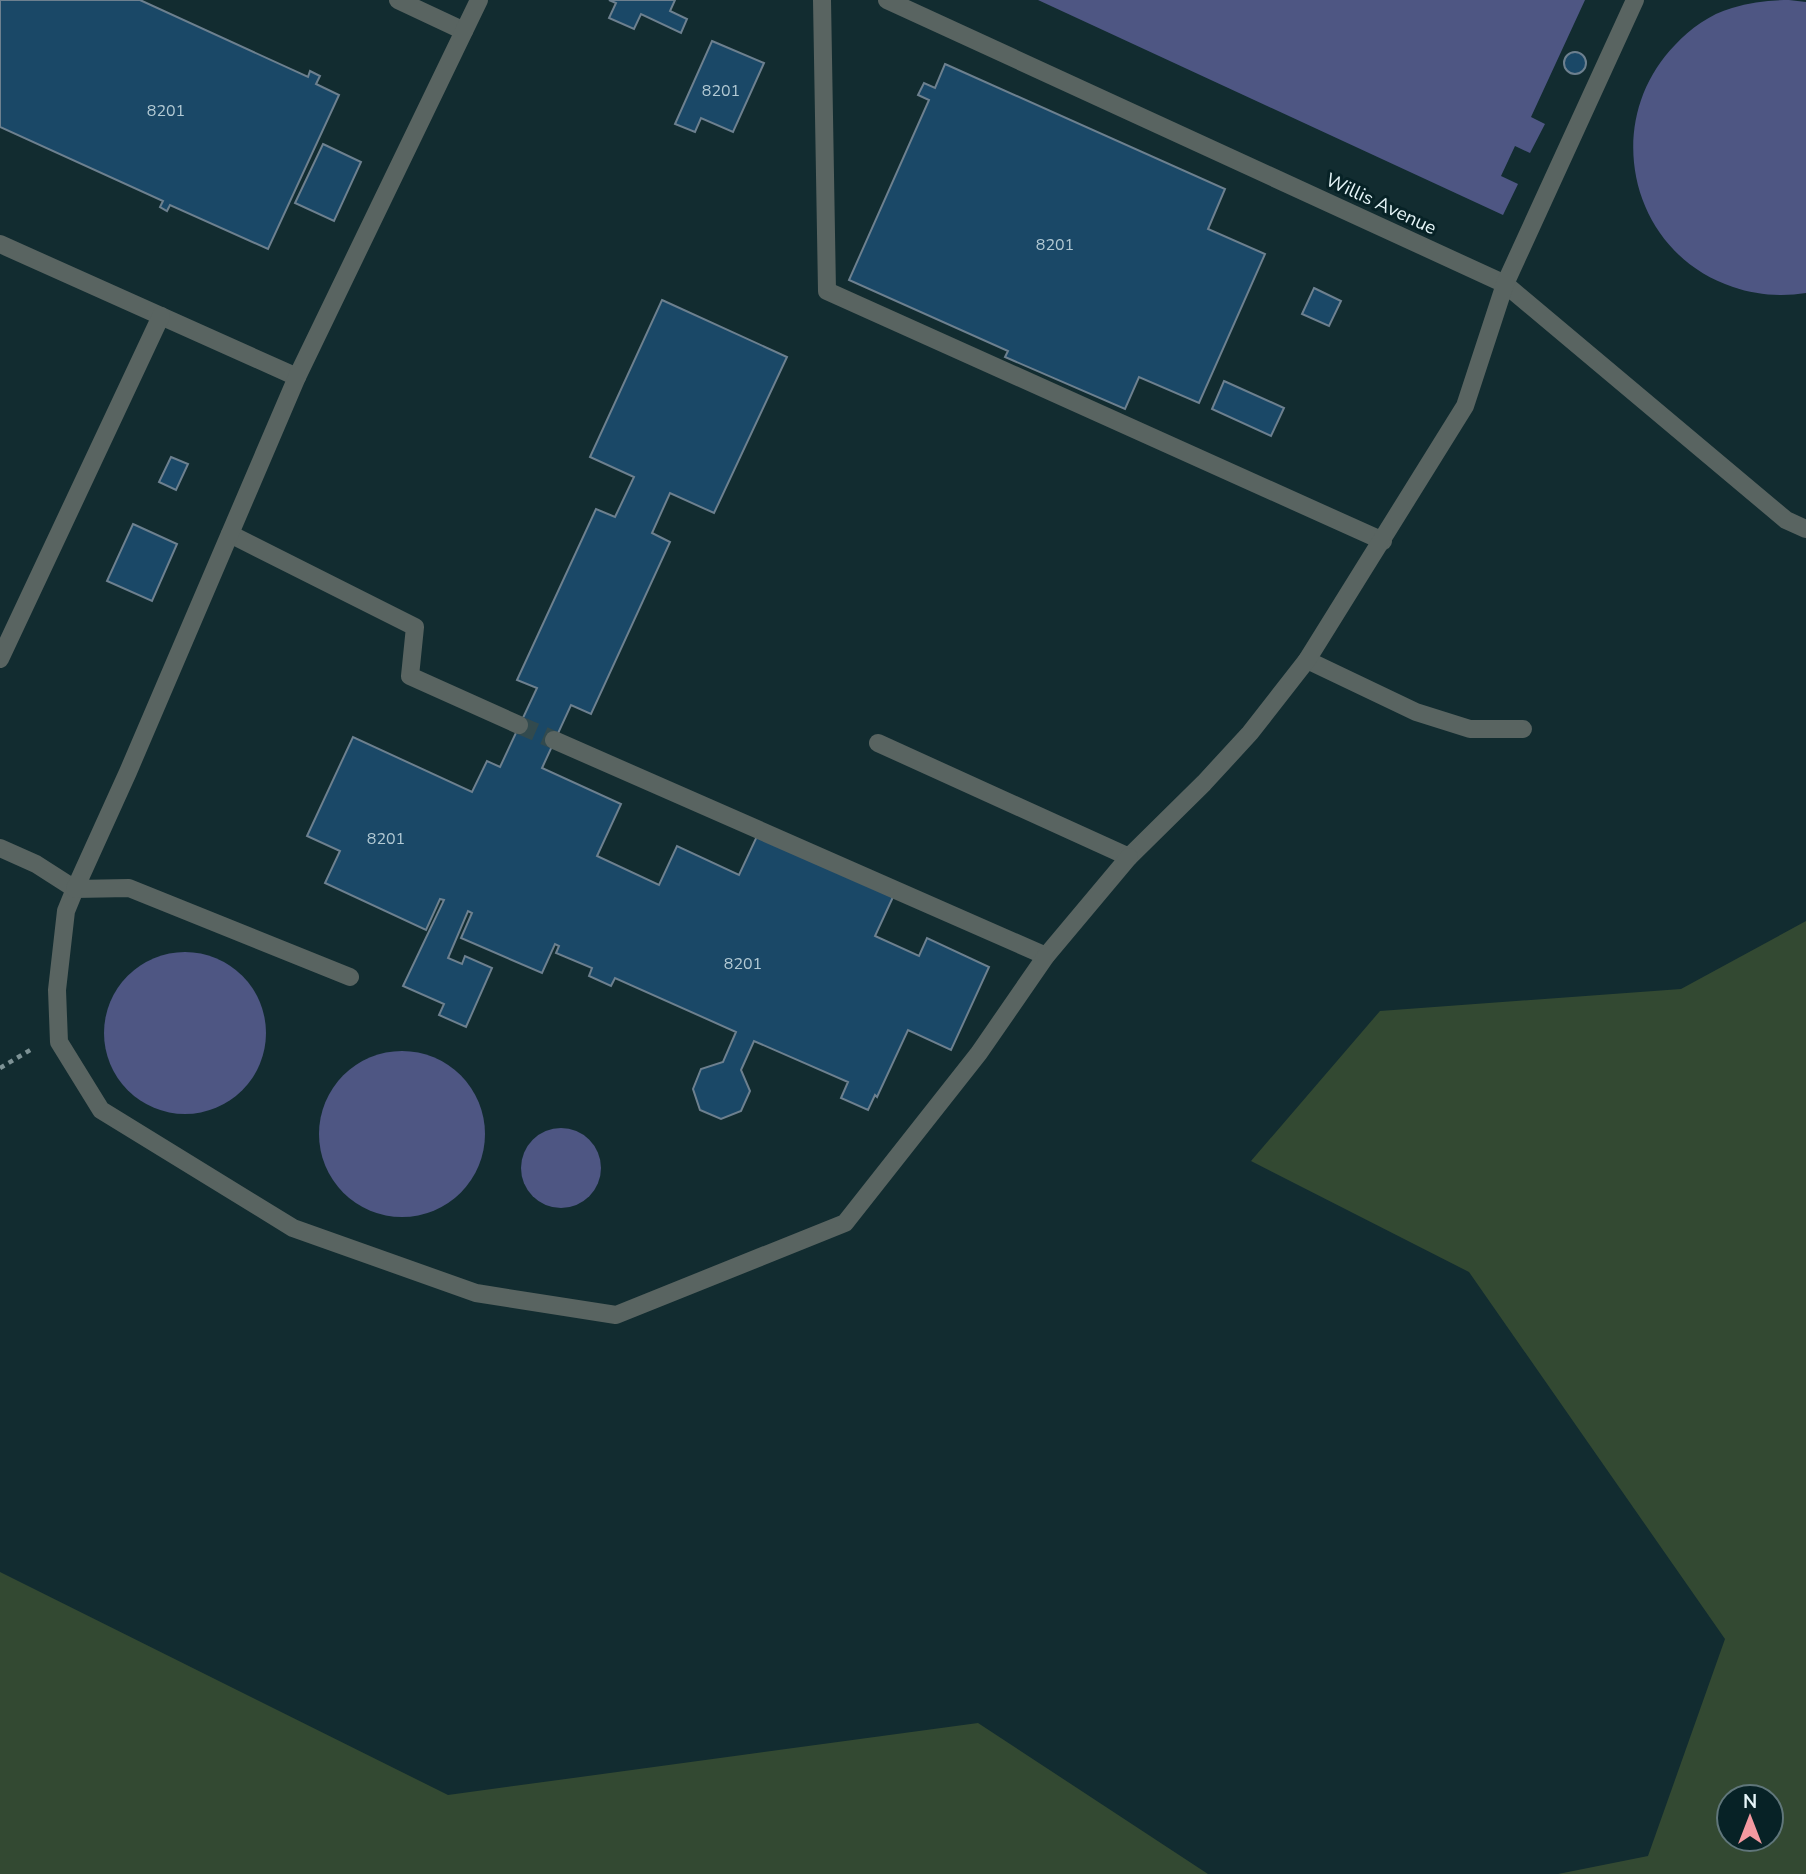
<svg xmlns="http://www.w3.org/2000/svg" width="1806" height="1874" viewBox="0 0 1806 1874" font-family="'Nunito Sans',sans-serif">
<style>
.green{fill:#334932;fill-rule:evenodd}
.water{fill:#4e5683}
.building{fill:#1a4867;stroke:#6d808f;stroke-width:2}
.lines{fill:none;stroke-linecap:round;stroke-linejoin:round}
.minor-tunnel{stroke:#324a4e;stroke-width:18;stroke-dasharray:18 9;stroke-linecap:butt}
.path{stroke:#7d9295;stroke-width:4.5;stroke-dasharray:5 5;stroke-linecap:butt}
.minor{stroke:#596461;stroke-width:18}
.labels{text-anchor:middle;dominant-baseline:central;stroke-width:6;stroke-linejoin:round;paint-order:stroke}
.number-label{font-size:16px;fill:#b3cad4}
.street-label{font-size:19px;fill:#e6f5f8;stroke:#072226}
</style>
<rect width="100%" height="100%" fill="#122c30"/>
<!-- green -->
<g class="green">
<path d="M 1806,921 L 1806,1874 L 1558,1874 L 1648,1856 L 1725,1639 L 1469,1272 L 1251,1161 L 1380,1011 L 1681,989 ZM 1771,1797 L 1771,1839 L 1729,1839 L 1729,1797 Z"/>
<polygon points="0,1572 448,1795 978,1723 1208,1874 0,1874"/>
</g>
<!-- water -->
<g class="water">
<polygon points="1038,0 1585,0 1531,117 1545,124 1530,153 1515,146 1501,176 1518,184 1503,215"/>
<path d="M 1789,0 L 1806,2 L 1806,293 C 1782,297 1756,295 1733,287 C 1630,253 1600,122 1675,45 C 1690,29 1710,14 1732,8 C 1751,2 1770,0 1789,0 Z"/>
<circle cx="185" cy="1033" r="81"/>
<circle cx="402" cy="1134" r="83"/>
<circle cx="561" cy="1168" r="40"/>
</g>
<!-- building -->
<g class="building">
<polygon points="0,0 140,0 308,77 310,71 320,76 316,84 339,95 268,249 170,205 167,211 160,207 163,201 0,127"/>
<polygon points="609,0 675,0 670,11 687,19 681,33 641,14 634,29 609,18 616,3"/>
<polygon points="712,41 764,63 733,132 701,118 695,132 675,124"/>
<circle cx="1575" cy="63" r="11"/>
<polygon points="945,64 1225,189 1208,229 1265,254 1199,403 1139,377 1125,409 1005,357 1008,351 849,280 929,100 918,95 924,83 935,88"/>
<polygon points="323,144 361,162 334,221 295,203"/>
<polygon points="1314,288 1341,301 1329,326 1302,314"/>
<polygon points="662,300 787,357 714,513 670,493 652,533 670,542 591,714 571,705 542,768 621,804 597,856 659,885 677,846 739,875 758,834 893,897 875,936 919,956 927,938 989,967 951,1050 908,1030 877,1097 875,1095 868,1110 841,1098 848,1082 754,1041 741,1070 750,1091 741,1111 721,1119 700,1110 693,1089 701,1069 723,1062 736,1032 615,978 611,986 589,976 592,968 556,953 559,946 555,944 542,973 461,938 472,913 468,911 448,958 462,964 465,956 492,968 466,1027 439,1015 444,1004 403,986 444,900 440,899 426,930 325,883 340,851 307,836 353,737 472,792 487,761 500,767 537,688 517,680 596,509 615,517 634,477 590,457"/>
<polygon points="1224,381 1284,408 1271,436 1212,409"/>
<polygon points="171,457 188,464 176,490 159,482"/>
<polygon points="133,524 177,544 152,601 107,581"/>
</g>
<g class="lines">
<!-- minor-tunnel -->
<polyline class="minor-tunnel" points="519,725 554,740"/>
<!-- path -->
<polyline class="path" points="0,1068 32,1049"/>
<!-- minor -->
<g class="minor">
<polyline points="398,0 464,31"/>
<polyline points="822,0 827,291 1383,541"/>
<polyline points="887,0 1505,284 1786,520 1806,529"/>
<polyline points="0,244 297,377"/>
<polyline points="230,534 415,627 410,676 519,725"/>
<polyline points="0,659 161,316"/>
<polyline points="1307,660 1416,712 1470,729 1523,729"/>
<polyline points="554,740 1046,956"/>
<polyline points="878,743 1129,857 1204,783 1250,733 1307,660 1465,406 1505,284 1635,0"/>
<polyline points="0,848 36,864 75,889 66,911 57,990 59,1042 101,1110 293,1228 476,1293 616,1315 845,1223 979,1053 1046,956 1129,857"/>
<polyline points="350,977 129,888 75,889 128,772 297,377 479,0"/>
</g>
</g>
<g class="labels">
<!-- number labels -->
<g class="number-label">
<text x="721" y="91">8201</text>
<text x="166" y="111">8201</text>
<text x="1055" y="245">8201</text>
<text x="386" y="839">8201</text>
<text x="743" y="964">8201</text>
</g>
<!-- street labels -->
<g class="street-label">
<text transform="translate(1381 204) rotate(25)">Willis Avenue</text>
</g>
</g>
<!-- north arrow -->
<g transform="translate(1750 1818)"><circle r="33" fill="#072226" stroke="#60767a" stroke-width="2"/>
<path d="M0-5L12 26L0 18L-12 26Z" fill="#f49aa1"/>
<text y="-10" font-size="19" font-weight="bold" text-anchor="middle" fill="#e6f5f8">N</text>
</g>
</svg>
